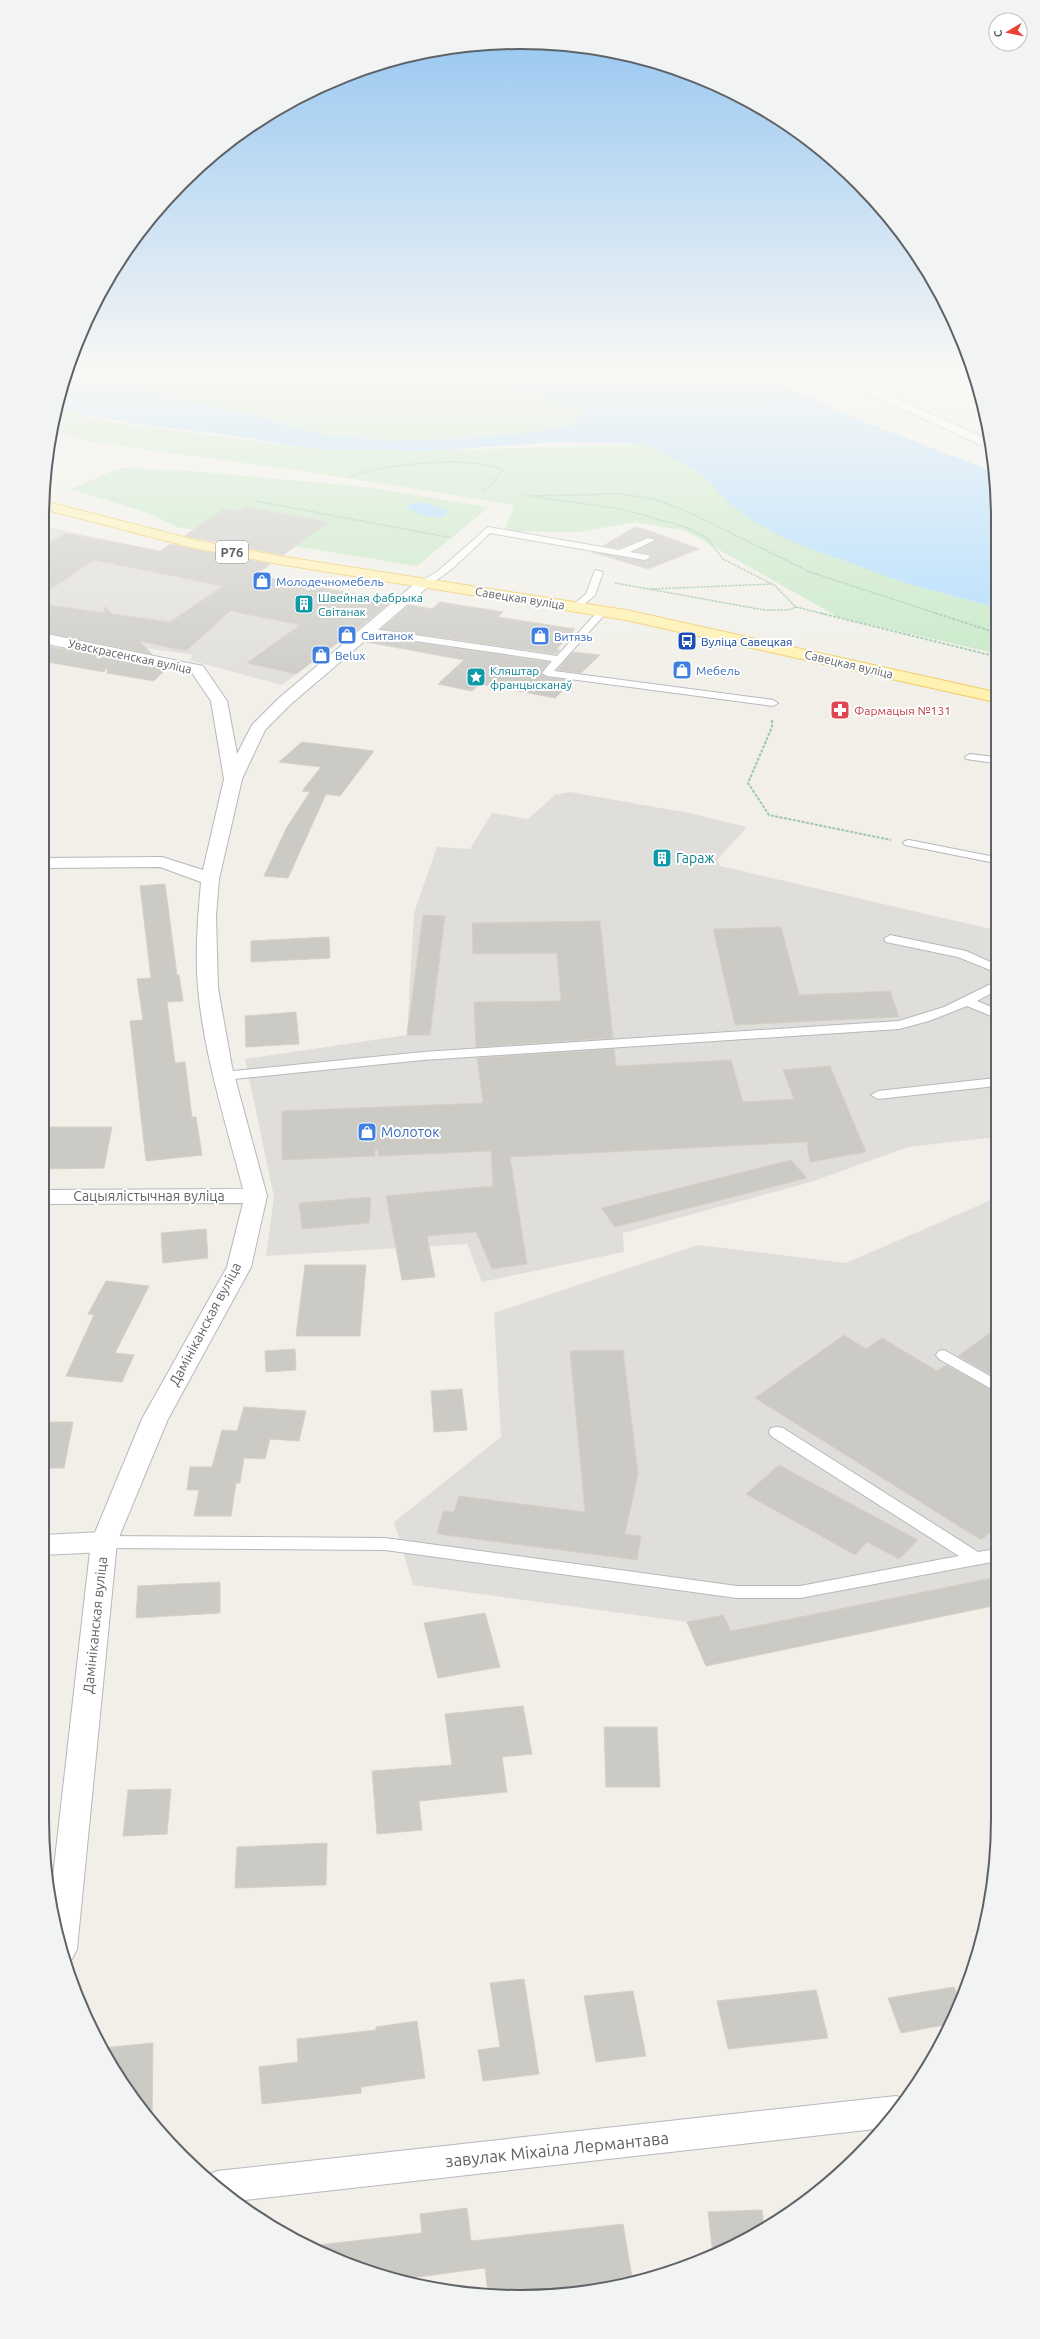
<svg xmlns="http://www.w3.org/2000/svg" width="1040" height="2339" viewBox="0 0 1040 2339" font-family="Ubuntu,sans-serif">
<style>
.industrial{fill:#e0deda}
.green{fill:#c5e8c5}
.water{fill:#aadaff}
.building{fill:#cccac5;stroke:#d6d1c6}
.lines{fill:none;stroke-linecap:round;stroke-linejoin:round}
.lane-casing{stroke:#b5b8bc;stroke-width:2}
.street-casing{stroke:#b5b8bc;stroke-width:2}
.secondary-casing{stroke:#b6babf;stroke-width:2}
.primary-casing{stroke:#f2c960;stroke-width:2}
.path-far1{stroke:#9cc7a9;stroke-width:1.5;stroke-dasharray:2.5 1;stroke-linecap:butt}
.path{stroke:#9cc7a9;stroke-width:2;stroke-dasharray:3 1.5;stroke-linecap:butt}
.lane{fill:#fff;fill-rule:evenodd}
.street{fill:#fff;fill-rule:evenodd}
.secondary{fill:#fff;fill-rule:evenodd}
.primary{fill:#fff2af;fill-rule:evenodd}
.labels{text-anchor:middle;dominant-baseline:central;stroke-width:4;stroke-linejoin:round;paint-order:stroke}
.far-shop-label{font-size:12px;fill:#366cbe;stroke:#fff;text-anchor:start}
.far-culture-label{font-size:12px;fill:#0d838f;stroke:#fff;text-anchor:start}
.far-street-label{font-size:12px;fill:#5f6368;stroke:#fff}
.far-transit-label{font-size:12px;fill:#164399;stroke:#fff;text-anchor:start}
.far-health-label{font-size:12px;fill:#be3a42;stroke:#fff;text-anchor:start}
.shield{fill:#fff;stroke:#8f9295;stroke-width:1}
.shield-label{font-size:13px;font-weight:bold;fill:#5f6368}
.culture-label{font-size:14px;fill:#0d838f;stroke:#fff;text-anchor:start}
.shop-label{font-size:14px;fill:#366cbe;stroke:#fff;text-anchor:start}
.street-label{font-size:14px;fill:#5f6368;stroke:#fff}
.near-street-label{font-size:17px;fill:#5f6368;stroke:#fff}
.rim{fill:none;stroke:#5f6368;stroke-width:2}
</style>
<rect width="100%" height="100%" fill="#f1efe8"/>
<!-- industrial -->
<g class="industrial">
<polygon points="42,526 137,546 133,550 391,601 282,685 189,660 193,655 42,633"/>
<polygon points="570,792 694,814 747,827 717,860 720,866 995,930 996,1137 908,1147 811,1182 623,1233 624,1252 482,1282 467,1244 266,1256 274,1197 245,1059 407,1035 414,913 437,847 470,849 492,813 528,819 555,795"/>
<polygon points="996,1198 997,1605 706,1666 687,1622 413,1585 394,1522 501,1437 494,1313 698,1245 846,1263"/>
</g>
<!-- green -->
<g class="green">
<polygon points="130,374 487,374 513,388 582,411 582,417 564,427 517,434 441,440 377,441 366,439 360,436 328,436 235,410 172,398 134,386 100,383 111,376 127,377"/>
<polygon points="57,407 102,421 315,449 427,451 647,444 683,463 702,475 730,504 902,582 994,607 994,653 838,617 686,531 636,522 577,532 504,531 514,505 315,473 86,441 51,431"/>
<polygon points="120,468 191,471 366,487 489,507 417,566 177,527 148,513 70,489"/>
</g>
<!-- water -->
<g class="water">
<polygon points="487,374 759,374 865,422 994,472 994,607 902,582 788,540 750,519 730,504 702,475 683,463 647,444 558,442 427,451 315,449 221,434 143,425 77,413 57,404 64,379 134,386 172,398 235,410 328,436 360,436 366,439 377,441 441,440 517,434 564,427 582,417 582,411 513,388"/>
<polygon points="420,502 446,509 447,513 444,517 427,517 407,508 410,504"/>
</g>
<!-- building -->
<g class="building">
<polygon points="247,507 329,522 283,555 184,536 224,509 241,511"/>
<polygon points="635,527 650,531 699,549 648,569 591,552 646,561 651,557 649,554 635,551 656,541 655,539 647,537 619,548 603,546"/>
<polygon points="66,533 160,551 171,544 271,564 255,575 392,601 347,638 344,638 296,674 247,663 300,625 230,611 186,651 139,641 152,654 42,632 42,604 104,613 104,606 112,614 170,622 223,586 94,560 42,595 42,547"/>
<polygon points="440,602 503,612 498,617 575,629 556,650 560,650 556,654 381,629 409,605 432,609"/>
<polygon points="372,636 549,662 541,674 547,677 573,681 555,698 480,684 472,691 438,684 464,660 366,642"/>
<polygon points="42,645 166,669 154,681 107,673 107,667 104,672 42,661"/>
<polygon points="573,652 600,655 581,673 557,670"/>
<polygon points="302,742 374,751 340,796 326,794 288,878 264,876 287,827 310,792 302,791 321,767 279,762"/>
<polygon points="165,884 177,975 179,975 183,1001 167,1002 175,1063 185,1062 192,1117 196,1117 202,1155 146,1161 130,1021 143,1020 137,979 151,978 140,886"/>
<polygon points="423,915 445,916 430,1035 407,1035"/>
<polygon points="600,921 613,1038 476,1047 474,1002 561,1001 557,953 473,954 472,923"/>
<polygon points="781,927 799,995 890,991 899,1017 735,1025 713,929"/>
<polygon points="329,937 330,958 251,962 251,941"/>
<polygon points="296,1012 299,1044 246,1047 245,1016"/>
<polygon points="614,1049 616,1066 731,1060 743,1102 794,1099 783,1070 830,1066 866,1152 810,1162 807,1142 510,1157 527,1264 492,1269 476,1232 427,1236 435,1277 402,1280 386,1196 493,1186 491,1151 379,1156 377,1149 375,1150 375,1156 282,1160 282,1111 483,1103 477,1058"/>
<polygon points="42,1127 112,1127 104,1168 42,1169"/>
<polygon points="791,1160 807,1178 615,1227 601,1208"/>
<polygon points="371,1197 369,1223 302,1229 299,1203"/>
<polygon points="206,1229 208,1258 163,1263 161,1233"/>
<polygon points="305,1265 366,1265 360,1336 296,1336"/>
<polygon points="106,1281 149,1286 115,1353 134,1355 122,1382 66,1376 94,1315 88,1314"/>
<polygon points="997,1328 997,1378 958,1356"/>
<polygon points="844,1335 866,1349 882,1338 937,1371 946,1365 997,1393 997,1527 981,1540 755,1398"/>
<polygon points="295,1349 296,1370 266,1372 265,1351"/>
<polygon points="623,1350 638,1474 625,1534 641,1536 637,1560 437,1534 443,1511 454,1512 459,1496 585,1512 570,1351"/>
<polygon points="462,1389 467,1430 434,1432 431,1391"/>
<polygon points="244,1407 306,1411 299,1441 270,1439 265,1459 244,1458 240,1483 236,1483 231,1516 194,1516 199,1490 187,1490 190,1467 212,1467 222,1430 237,1431"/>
<polygon points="42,1422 73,1422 64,1468 42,1468"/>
<polygon points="779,1465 918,1540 899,1559 867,1542 855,1555 746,1494"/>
<polygon points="997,1577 997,1605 706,1666 687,1622 723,1615 731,1631"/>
<polygon points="220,1582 220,1613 136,1618 138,1586"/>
<polygon points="485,1613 500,1667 438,1678 424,1623"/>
<polygon points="523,1706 532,1754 502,1757 507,1792 419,1801 422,1830 377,1834 372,1771 452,1765 445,1714"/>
<polygon points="604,1727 657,1727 660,1787 606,1787"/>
<polygon points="171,1789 167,1834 123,1836 128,1790"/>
<polygon points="327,1843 326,1885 235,1888 237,1847"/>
<polygon points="524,1979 539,2074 483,2081 478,2050 500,2047 490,1983"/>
<polygon points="954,1987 960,2001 949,2024 901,2033 888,1998"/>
<polygon points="816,1990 828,2038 728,2049 717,2001"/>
<polygon points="633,1991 646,2056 596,2062 584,1996"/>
<polygon points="417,2021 425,2078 361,2087 361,2093 262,2104 259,2067 298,2062 297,2039 376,2030 376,2027"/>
<polygon points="153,2043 152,2122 106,2058 102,2048"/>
<polygon points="467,2208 471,2241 623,2224 633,2283 613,2288 520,2297 488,2294 485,2268 396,2280 366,2272 310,2246 422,2233 420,2214"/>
<polygon points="762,2210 764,2229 713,2254 708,2212"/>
</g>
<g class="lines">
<defs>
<g id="lane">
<path d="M 488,527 L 619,550 L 648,538 L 655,540 L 630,552 L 648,555 L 650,557 L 645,560 L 490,533 C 478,544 436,589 421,585 L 421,581 L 438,571 Z"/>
<polygon points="595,570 603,572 595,595 579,609 573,609 573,605 586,594"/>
<polygon points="603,608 606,609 606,613 554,671 773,700 778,703 773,706 547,676 542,673 552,661 367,634 362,631 367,628 557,656 600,609"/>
<polygon points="970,754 995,757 995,763 966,759 965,757"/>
<polygon points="909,840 995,857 995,863 905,845 903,843 905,841"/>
<polygon points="890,935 966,951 995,964 995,972 958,957 886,942 884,939"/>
<polygon points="995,982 995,991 977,1001 996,1009 996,1018 967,1006 929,1021 899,1029 423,1060 224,1080 217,1076 224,1072 423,1052 899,1021 944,1007"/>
<polygon points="996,1078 996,1086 878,1099 871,1095 878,1091"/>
<polygon points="944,1350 997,1380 997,1392 939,1359 936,1355 939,1351"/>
<polygon points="777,1427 783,1428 978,1552 997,1549 997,1561 800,1598 737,1598 385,1550 104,1548 98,1546 96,1542 98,1538 104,1536 385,1538 737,1586 800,1586 959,1556 771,1436 769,1432 771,1428"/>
</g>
<g id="street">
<polygon points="826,374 842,374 989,440 992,450"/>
<path d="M 424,579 L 431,583 L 429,586 L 291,704 L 265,730 L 242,779 L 219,879 L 216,916 L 218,988 L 232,1067 L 267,1196 L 251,1267 L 168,1419 L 117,1542 L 77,1949 L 72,1959 L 64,1961 L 50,1903 L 91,1542 L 142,1419 L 227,1267 L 243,1203 L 42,1204 L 42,1190 L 243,1189 C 226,1123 204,1056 198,988 C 195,953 198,917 201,882 L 160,867 L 42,868 L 42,858 L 162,857 L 203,870 L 224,779 L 211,701 L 192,673 L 42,643 L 42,633 L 203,666 L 227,701 L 237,754 L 252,725 L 279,698 L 419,580 Z"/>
<polygon points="896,2096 905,2099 884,2128 236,2201 204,2177 217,2171"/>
</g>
<polygon id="secondary" points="104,1532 113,1535 117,1542 113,1549 104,1552 42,1555 42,1535"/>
<polygon id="primary" points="44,501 195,540 285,557 626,610 995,692 995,702 626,620 285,565 194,548 43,509"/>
</defs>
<!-- lane casing -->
<use href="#lane" class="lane-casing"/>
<!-- street casing -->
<use href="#street" class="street-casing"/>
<!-- secondary casing -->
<use href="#secondary" class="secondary-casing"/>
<!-- primary casing -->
<use href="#primary" class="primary-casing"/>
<!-- path-far1 -->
<g class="path-far1">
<polyline points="118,374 186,378"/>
<polyline points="175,374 304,402"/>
<polyline points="254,374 341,392 375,389 406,380 399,374"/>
<path d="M 348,477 C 382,464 470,455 503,470 L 493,483 L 483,491"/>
<polyline points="525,496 619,494 655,499 688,512 810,572 938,614"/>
<polyline points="535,497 622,509 685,527 707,538 723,559 772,584"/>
<polyline points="256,501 452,538"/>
<polyline points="615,583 764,610 788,610 796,607 773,584 650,589"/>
<polyline points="796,607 824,614"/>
</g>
<!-- path -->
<g class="path">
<polyline points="820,613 994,656"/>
<polyline points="935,613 994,632"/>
<polyline points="772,720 772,727 748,783 769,815 891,840"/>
</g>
<!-- lane -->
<use href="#lane" class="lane"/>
<!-- street -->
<use href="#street" class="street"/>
<!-- secondary -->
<use href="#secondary" class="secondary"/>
<!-- primary -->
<use href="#primary" class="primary"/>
</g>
<!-- sky -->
<linearGradient id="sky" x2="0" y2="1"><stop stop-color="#8fc3f1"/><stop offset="0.53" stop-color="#f9f8f5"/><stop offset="1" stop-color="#f9f8f5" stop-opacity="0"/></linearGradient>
<rect width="1040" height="702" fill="url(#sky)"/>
<!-- icons -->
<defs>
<symbol id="shop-square" viewBox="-11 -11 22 22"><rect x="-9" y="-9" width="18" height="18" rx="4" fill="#3f7fe0" stroke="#fff"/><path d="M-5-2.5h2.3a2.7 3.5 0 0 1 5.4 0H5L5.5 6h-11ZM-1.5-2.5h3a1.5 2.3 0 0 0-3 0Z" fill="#fff"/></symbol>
<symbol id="building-square" viewBox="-11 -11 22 22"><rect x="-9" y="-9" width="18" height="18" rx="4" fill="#0f9aa8" stroke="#fff"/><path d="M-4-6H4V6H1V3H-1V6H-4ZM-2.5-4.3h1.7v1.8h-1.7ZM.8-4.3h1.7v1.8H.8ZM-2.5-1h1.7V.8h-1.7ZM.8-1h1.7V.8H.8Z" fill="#fff"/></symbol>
<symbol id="bus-square" viewBox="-11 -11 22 22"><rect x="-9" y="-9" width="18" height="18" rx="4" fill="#1a4fb4" stroke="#fff"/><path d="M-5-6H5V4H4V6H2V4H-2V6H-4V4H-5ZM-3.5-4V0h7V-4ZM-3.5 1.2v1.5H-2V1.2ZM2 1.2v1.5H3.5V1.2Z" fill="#fff"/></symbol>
<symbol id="sight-square" viewBox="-11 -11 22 22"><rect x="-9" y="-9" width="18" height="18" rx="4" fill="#0f9aa8" stroke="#fff"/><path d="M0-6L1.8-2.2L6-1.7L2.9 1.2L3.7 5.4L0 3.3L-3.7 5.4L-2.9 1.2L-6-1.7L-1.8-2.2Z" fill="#fff"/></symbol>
<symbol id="pharmacy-square" viewBox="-11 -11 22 22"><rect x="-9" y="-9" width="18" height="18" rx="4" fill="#e0444e" stroke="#fff"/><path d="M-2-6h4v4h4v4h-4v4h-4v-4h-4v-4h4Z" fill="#fff"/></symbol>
</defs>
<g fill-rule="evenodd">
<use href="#shop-square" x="251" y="570" width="22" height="22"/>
<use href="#building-square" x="293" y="593" width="22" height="22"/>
<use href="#shop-square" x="336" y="624" width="22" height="22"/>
<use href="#shop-square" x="529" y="625" width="22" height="22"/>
<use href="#bus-square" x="676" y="630" width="22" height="22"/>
<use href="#shop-square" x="310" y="644" width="22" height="22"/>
<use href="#shop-square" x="671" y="659" width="22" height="22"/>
<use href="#sight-square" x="465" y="666" width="22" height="22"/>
<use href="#pharmacy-square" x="829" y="699" width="22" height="22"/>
<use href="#building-square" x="651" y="847" width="22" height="22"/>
<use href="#shop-square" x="356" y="1121" width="22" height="22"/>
</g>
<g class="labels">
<!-- far-shop labels -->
<g class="far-shop-label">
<text x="276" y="581">Молодечномебель</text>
<text x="361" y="635">Свитанок</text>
<text x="554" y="636">Витязь</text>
<text x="335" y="655">Belux</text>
<text x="696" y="670">Мебель</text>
</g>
<!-- far-culture labels -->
<g class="far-culture-label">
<text x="318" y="597">Швейная фабрыка<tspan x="318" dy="14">Світанак</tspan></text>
<text x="490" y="670">Кляштар<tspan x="490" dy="14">францысканаў</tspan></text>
</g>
<!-- far-street labels -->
<g class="far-street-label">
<text transform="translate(520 598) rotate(9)">Савецкая вуліца</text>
<text transform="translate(130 656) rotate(12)">Уваскрасенская вуліца</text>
<text transform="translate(849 664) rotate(13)">Савецкая вуліца</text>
</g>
<!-- far-transit labels -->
<g class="far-transit-label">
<text x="701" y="641">Вуліца Савецкая</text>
</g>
<!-- far-health labels -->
<g class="far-health-label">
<text x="854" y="710">Фармацыя №131</text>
</g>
<!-- shield labels -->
<rect class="shield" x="216" y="541" width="32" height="22" rx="3"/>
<g class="shield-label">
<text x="232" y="552">Р76</text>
</g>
<!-- culture labels -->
<g class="culture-label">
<text x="676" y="858">Гараж</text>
</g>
<!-- shop labels -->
<g class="shop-label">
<text x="381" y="1132">Молоток</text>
</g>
<!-- street labels -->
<g class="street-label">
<text x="149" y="1196">Сацыялістычная вуліца</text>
<text transform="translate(205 1324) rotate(-62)">Дамініканская вуліца</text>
<text transform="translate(95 1625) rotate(-84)">Дамініканская вуліца</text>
</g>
<!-- near-street labels -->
<g class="near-street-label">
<text transform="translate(557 2149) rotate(-6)">завулак Міхаіла Лермантава</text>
</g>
</g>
<!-- crop -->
<path d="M0 0H1040V2339H0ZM520 49H520A471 471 0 0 1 991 520V1819A471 471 0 0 1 520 2290H520A471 471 0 0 1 49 1819V520A471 471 0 0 1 520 49Z" fill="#f2f3f3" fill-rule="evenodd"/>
<path class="rim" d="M520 49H520A471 471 0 0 1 991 520V1819A471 471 0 0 1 520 2290H520A471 471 0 0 1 49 1819V520A471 471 0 0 1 520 49Z"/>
<!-- north arrow -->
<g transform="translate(1008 32) rotate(261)"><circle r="19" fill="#ffffff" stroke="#bfc1c3"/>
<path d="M0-3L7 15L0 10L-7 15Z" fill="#ea4335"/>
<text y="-6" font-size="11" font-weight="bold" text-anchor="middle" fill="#5f6368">С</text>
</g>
</svg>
